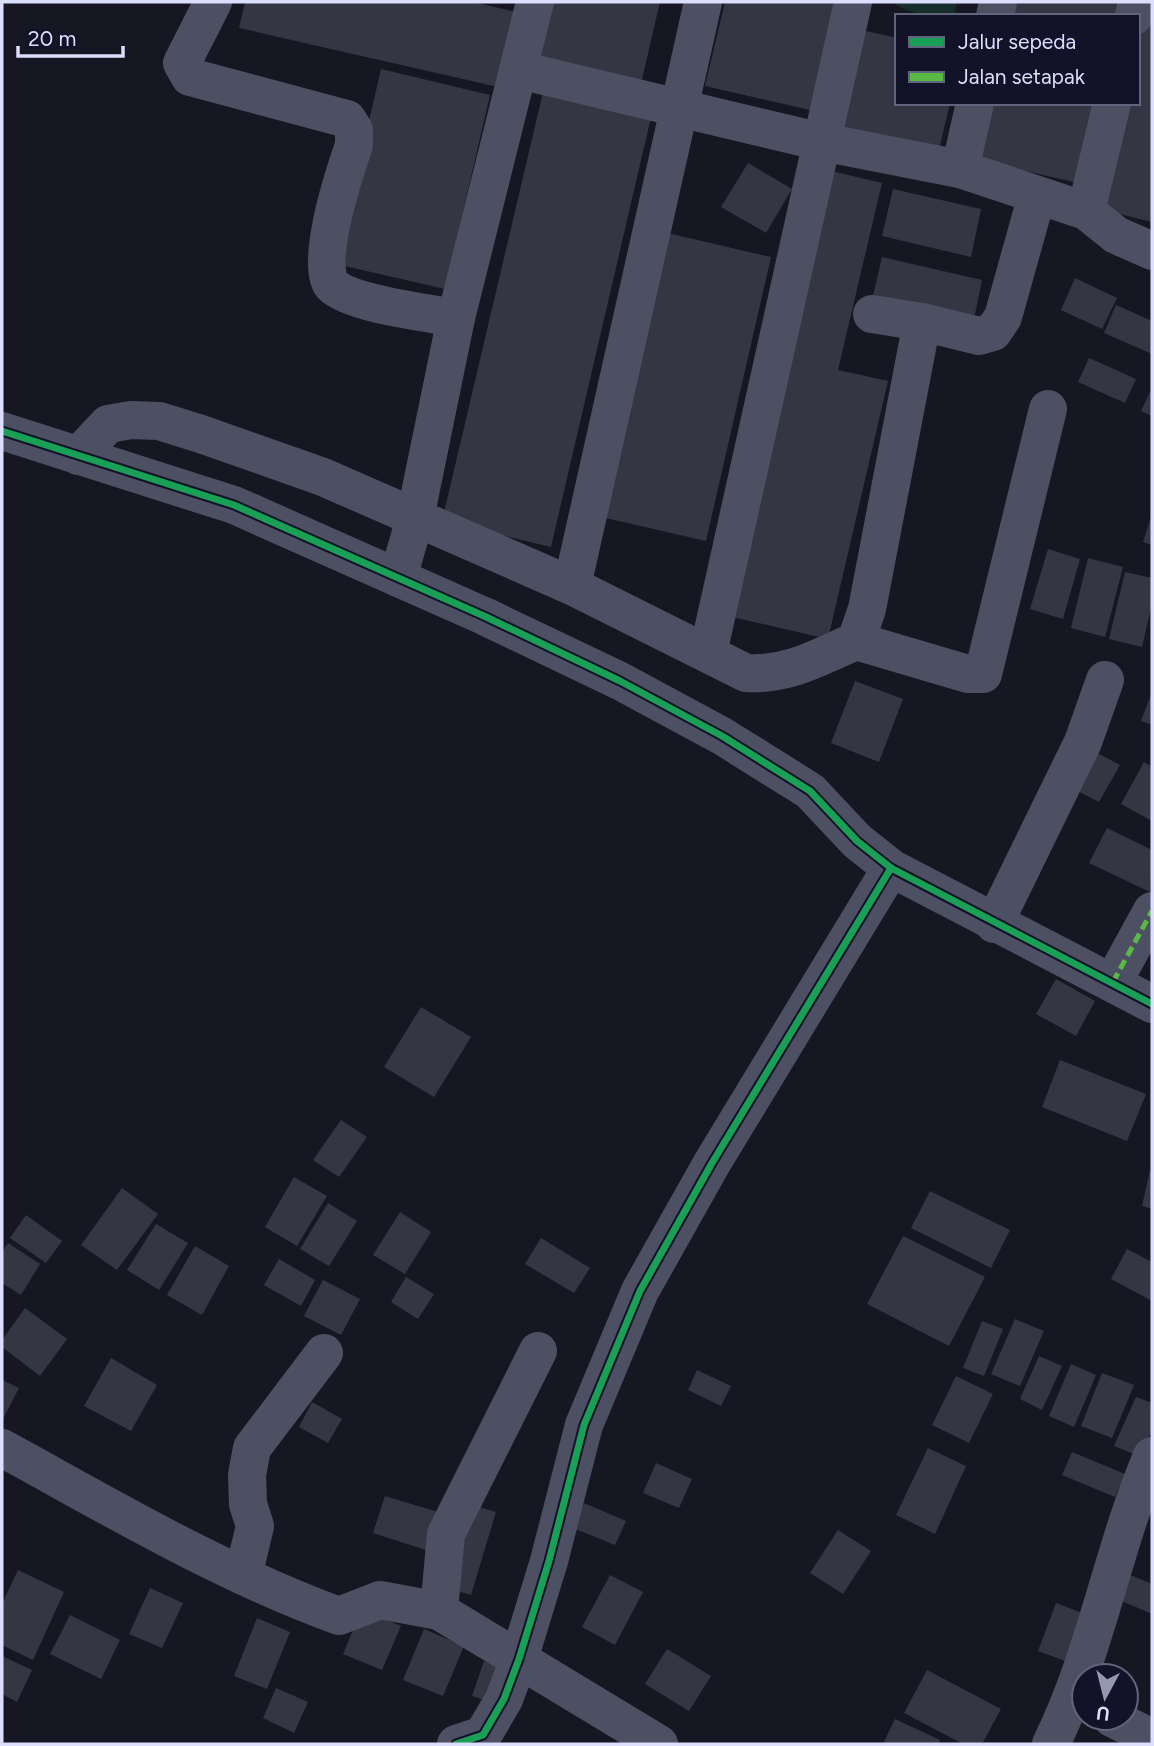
<svg xmlns="http://www.w3.org/2000/svg" width="1154" height="1746" viewBox="0 0 1154 1746" font-family="Figtree,sans-serif">
<style>
.green{fill:#152e2a}
.building{fill:#353644}
.lines{fill:none;stroke-linecap:round;stroke-linejoin:round}
.minor{stroke:#4d5063;stroke-width:38}
.quiet{stroke:#58b947;stroke-width:5;stroke-dasharray:10 5;stroke-linecap:butt}
.cycleway-casing{stroke:#121228;stroke-width:11}
.cycleway{stroke:#1a9f57;stroke-width:7}
</style>
<rect width="100%" height="100%" fill="#171723"/>
<!-- green -->
<path class="green" d="M 891,2 L 957,2 L 954,16 C 929,16 912,15 891,2 Z"/>
<!-- building -->
<g class="building">
<polygon points="245,2 473,2 516,12 498,87 239,28"/>
<polygon points="546,2 660,2 640,88 531,63"/>
<polygon points="725,2 839,2 814,111 705,86"/>
<polygon points="1006,2 1120,2 1117,16 1002,16"/>
<polygon points="1152,2 1152,222 1095,208 1120,103 1138,103 1138,22"/>
<polygon points="853,28 897,38 897,103 950,103 936,163 827,138"/>
<polygon points="381,69 490,95 445,289 336,264"/>
<polygon points="544,88 652,113 551,547 442,521"/>
<polygon points="982,103 1097,103 1078,183 970,158"/>
<polygon points="748,163 792,189 766,233 721,207"/>
<polygon points="823,169 882,183 838,370 888,381 828,639 719,614"/>
<polygon points="893,189 981,209 971,257 882,236"/>
<polygon points="663,232 771,257 706,541 597,516"/>
<polygon points="882,257 982,280 974,319 873,296"/>
<polygon points="1075,278 1117,298 1102,329 1061,310"/>
<polygon points="1116,305 1152,321 1152,354 1104,333"/>
<polygon points="1089,358 1136,379 1125,403 1078,382"/>
<polygon points="1152,388 1152,416 1141,411"/>
<polygon points="1152,514 1152,545 1143,542"/>
<polygon points="1048,549 1080,559 1063,619 1030,609"/>
<polygon points="1088,558 1123,567 1105,637 1071,628"/>
<polygon points="1125,572 1152,578 1152,604 1142,647 1109,639"/>
<polygon points="855,681 903,699 879,762 831,743"/>
<polygon points="1152,692 1152,725 1141,721"/>
<polygon points="1090,749 1120,765 1099,802 1070,787"/>
<polygon points="1144,762 1152,767 1152,821 1121,804"/>
<polygon points="1107,828 1152,850 1150,892 1089,863"/>
<polygon points="1056,979 1095,1001 1076,1036 1036,1014"/>
<polygon points="421,1007 471,1037 434,1097 384,1067"/>
<polygon points="1060,1060 1146,1094 1127,1141 1042,1107"/>
<polygon points="341,1120 367,1137 339,1177 313,1160"/>
<polygon points="1150,1170 1152,1170 1152,1209 1142,1206"/>
<polygon points="294,1177 327,1196 297,1246 265,1227"/>
<polygon points="122,1188 158,1214 117,1270 81,1245"/>
<polygon points="930,1191 1010,1230 991,1268 911,1228"/>
<polygon points="328,1203 357,1221 329,1266 300,1249"/>
<polygon points="400,1212 431,1232 405,1274 373,1255"/>
<polygon points="26,1215 62,1241 46,1263 10,1238"/>
<polygon points="156,1224 188,1243 159,1290 127,1270"/>
<polygon points="903,1236 985,1277 949,1346 867,1304"/>
<polygon points="541,1238 590,1268 574,1293 525,1264"/>
<polygon points="8,1243 40,1264 21,1295 2,1283 2,1252"/>
<polygon points="195,1246 229,1266 202,1315 167,1295"/>
<polygon points="1127,1249 1152,1262 1152,1301 1111,1279"/>
<polygon points="279,1259 315,1280 301,1306 264,1285"/>
<polygon points="406,1277 434,1294 418,1319 391,1302"/>
<polygon points="323,1280 360,1299 341,1335 304,1316"/>
<polygon points="25,1308 67,1339 40,1376 2,1347 2,1340"/>
<polygon points="1015,1319 1044,1331 1020,1386 991,1374"/>
<polygon points="982,1321 1003,1329 984,1376 963,1368"/>
<polygon points="1039,1356 1062,1366 1042,1410 1020,1399"/>
<polygon points="111,1358 157,1385 131,1431 84,1406"/>
<polygon points="1071,1364 1096,1375 1074,1427 1049,1416"/>
<polygon points="697,1370 731,1386 721,1406 688,1390"/>
<polygon points="1102,1373 1134,1385 1112,1438 1081,1426"/>
<polygon points="956,1376 993,1394 969,1443 932,1425"/>
<polygon points="2,1380 19,1388 2,1421"/>
<polygon points="1136,1397 1152,1403 1152,1430 1141,1457 1114,1446"/>
<polygon points="312,1402 342,1419 328,1443 299,1427"/>
<polygon points="928,1448 966,1466 935,1534 896,1515"/>
<polygon points="1072,1452 1125,1474 1115,1497 1062,1475"/>
<polygon points="656,1463 692,1479 679,1508 643,1493"/>
<polygon points="385,1496 441,1513 429,1551 373,1533"/>
<polygon points="465,1503 496,1512 471,1595 441,1586"/>
<polygon points="584,1503 626,1521 615,1545 573,1528"/>
<polygon points="838,1530 871,1551 843,1594 810,1573"/>
<polygon points="18,1570 64,1592 33,1660 2,1645 2,1604"/>
<polygon points="1128,1574 1152,1584 1152,1614 1117,1599"/>
<polygon points="610,1575 643,1592 615,1645 582,1627"/>
<polygon points="150,1588 183,1603 162,1648 129,1634"/>
<polygon points="1056,1603 1093,1617 1076,1665 1038,1651"/>
<polygon points="362,1609 401,1626 382,1670 343,1654"/>
<polygon points="70,1615 120,1640 101,1679 50,1654"/>
<polygon points="257,1618 290,1632 267,1689 234,1676"/>
<polygon points="424,1629 464,1646 443,1696 403,1680"/>
<polygon points="667,1649 711,1676 689,1711 645,1684"/>
<polygon points="2,1656 32,1670 17,1702 2,1694"/>
<polygon points="484,1661 506,1668 494,1703 472,1696"/>
<polygon points="927,1670 1001,1709 982,1744 963,1744 904,1713"/>
<polygon points="276,1688 308,1702 294,1733 263,1718"/>
<polygon points="895,1719 940,1740 939,1744 883,1744"/>
</g>
<g class="lines">
<!-- minor -->
<g class="minor">
<path d="M 213,2 L 182,63 L 190,77 L 347,119 L 354,130 L 354,145 C 345,171 314,264 332,285 C 350,304 429,313 456,318"/>
<polyline points="995,16 998,2"/>
<polyline points="1134,16 1137,2"/>
<polyline points="519,70 822,142 960,169 1086,211 1116,235 1152,251"/>
<polyline points="960,169 975,103"/>
<polyline points="1086,211 1112,103"/>
<polyline points="872,314 922,322 979,336 993,332 1003,317 1037,195"/>
<polyline points="922,322 867,609 856,641 968,674 983,674 1048,409"/>
<polyline points="2,431 234,505 484,616 620,681 722,736 810,791 857,841 891,868 1152,1004"/>
<path d="M 78,456 L 108,424 L 131,420 L 159,421 L 201,434 L 323,477 L 572,586 L 746,673 C 787,676 819,657 856,641"/>
<polyline points="398,578 415,518 456,318 535,2"/>
<polyline points="572,586 703,2"/>
<polyline points="708,653 853,2"/>
<polyline points="994,924 1083,742 1105,680"/>
<polyline points="1113,982 1152,911"/>
<path d="M 2,1448 C 112,1508 221,1573 339,1616 L 380,1600 L 439,1611 L 659,1744"/>
<polyline points="243,1576 255,1526 248,1504 247,1475 252,1448 324,1353"/>
<polyline points="439,1611 446,1534 538,1351"/>
<polyline points="1112,1718 1152,1738"/>
<polyline points="456,1744 483,1735 504,1699 519,1659 549,1561 584,1425 640,1291 712,1163 891,868"/>
<path d="M 1051,1744 C 1096,1653 1112,1550 1152,1456"/>
</g>
<!-- quiet -->
<polyline class="quiet" points="1113,982 1152,911"/>
<defs>
<g id="cycleway">
<polyline points="2,431 234,505 484,616 620,681 722,736 810,791 857,841 891,868 1152,1004"/>
<polyline points="456,1744 483,1735 504,1699 519,1659 549,1561 584,1425 640,1291 712,1163 891,868"/>
</g>
</defs>
<!-- cycleway casing -->
<use href="#cycleway" class="cycleway-casing"/>
<!-- cycleway -->
<use href="#cycleway" class="cycleway"/>
</g>
<!-- border -->
<rect width="1154" height="1746" fill="none" stroke="#dbdefd" stroke-width="7"/>
<!-- legend -->
<rect x="895" y="14" width="245" height="91" fill="#121228" stroke="#62647d" stroke-width="2"/>
<rect x="909" y="37" width="35" height="10" fill="#1a9f57" stroke="#62647d" stroke-width="2"/>
<text x="958" y="49" font-size="21" fill="#dbdefd">Jalur sepeda</text>
<rect x="909" y="72" width="35" height="10" fill="#58b947" stroke="#62647d" stroke-width="2"/>
<text x="958" y="84" font-size="21" fill="#dbdefd">Jalan setapak</text>
<!-- north arrow -->
<g transform="translate(1105 1697) rotate(187)"><circle r="33" fill="#121228" stroke="#62647d" stroke-width="2"/>
<path d="M0-5L12 26L0 18L-12 26Z" fill="#9698b1"/>
<text y="-10" font-size="19" font-weight="bold" text-anchor="middle" fill="#dbdefd">U</text>
</g>
<!-- scale -->
<path d="M18 46v10h105v-10" fill="none" stroke="#dbdefd" stroke-width="3.5"/>
<text x="28" y="46" font-size="21" fill="#dbdefd" stroke="#121228" stroke-width="5" paint-order="stroke">20 m</text>
</svg>
